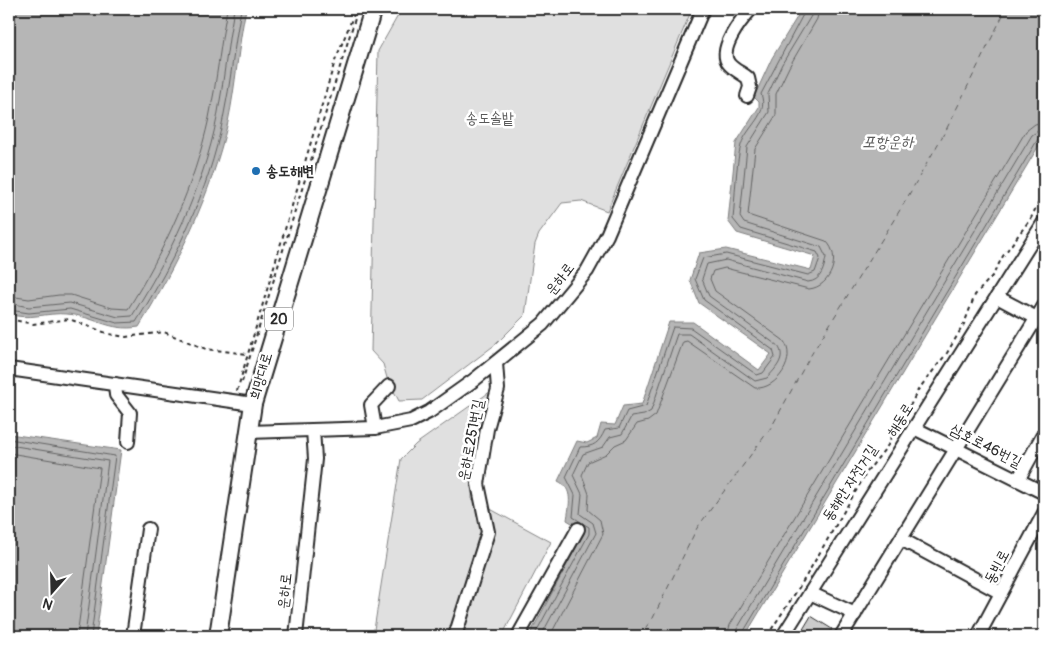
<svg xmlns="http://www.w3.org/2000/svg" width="1053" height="645" viewBox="0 0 1053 645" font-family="Pangolin,'Poor Story',sans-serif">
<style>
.green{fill:#e0e0e0;stroke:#868686}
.water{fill:#b6b6b6;stroke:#7e7e7e}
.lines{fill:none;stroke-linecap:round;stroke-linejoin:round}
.shore{stroke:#636363;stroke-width:1}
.ferry{stroke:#5c5c5c;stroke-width:1;stroke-dasharray:6 5;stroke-linecap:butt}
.building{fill:#cbcbcb;stroke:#2b2b2b}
.minor-casing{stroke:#2b2b2b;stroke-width:16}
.major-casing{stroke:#2b2b2b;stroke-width:20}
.path{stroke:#2b2b2b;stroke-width:2;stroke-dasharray:4 4;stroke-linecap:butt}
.minor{stroke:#fff;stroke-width:12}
.major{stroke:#fff;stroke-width:16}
.poi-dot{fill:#1f6fb2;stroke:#fff;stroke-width:2}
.labels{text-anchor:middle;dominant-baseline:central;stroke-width:5;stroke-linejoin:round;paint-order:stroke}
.shield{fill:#fff;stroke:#6b6b6b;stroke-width:1}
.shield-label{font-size:14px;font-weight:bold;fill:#2b2b2b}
.park-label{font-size:15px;fill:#585858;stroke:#fff}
.poi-label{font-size:15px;font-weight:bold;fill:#2b2b2b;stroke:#fff;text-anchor:start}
.street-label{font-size:15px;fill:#2b2b2b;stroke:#fff}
.water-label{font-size:16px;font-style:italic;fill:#5c5c5c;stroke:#fff}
</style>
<rect width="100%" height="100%" fill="#fff"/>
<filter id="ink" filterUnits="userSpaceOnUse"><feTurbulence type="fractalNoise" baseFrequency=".02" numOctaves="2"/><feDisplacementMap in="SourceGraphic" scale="10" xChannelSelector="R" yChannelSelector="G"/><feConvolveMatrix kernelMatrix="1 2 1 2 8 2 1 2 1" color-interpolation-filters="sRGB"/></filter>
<g filter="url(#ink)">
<!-- green -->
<g class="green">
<polygon points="423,9 692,9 607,211 581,201 562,203 539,234 535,244 525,315 496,344 422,400 399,401 387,378 383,364 371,351 378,51 400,12"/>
<polygon points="494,389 473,470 472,499 551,542 502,636 373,636 401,459 416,444"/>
</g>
<!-- water -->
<g class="water">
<path d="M 9,9 L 246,9 C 238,46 236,85 228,122 C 211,195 178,263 139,327 C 109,332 94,316 67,314 C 46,312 29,321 9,314 Z"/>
<path d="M 802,9 L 1044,9 L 1044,137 L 745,636 L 529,636 L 585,531 L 567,520 C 569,505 574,489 558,481 L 577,441 L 587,443 L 597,438 L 601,424 L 615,425 L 623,406 L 642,404 L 669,322 L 693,322 L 759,370 L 771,354 L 699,303 L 690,280 L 699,253 L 726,249 L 811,270 L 815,256 L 737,233 L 728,221 L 736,143 L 759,107 L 759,102 L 754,97 L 772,58 Z"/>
<polygon points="9,434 121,450 96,636 9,636"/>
</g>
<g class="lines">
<!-- shore -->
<g class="shore">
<path d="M 9,296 L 29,299 L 59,295 L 71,295 L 112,308 L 128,309 C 165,250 194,186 209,118 C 217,82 220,45 227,9"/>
<path d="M 9,303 L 29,307 L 70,303 L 118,317 L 132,316 C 170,255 203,188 217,118 C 224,82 227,45 234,9"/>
<path d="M 9,310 L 29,313 L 70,309 L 117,323 L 136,322 C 175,260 209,191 223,119 C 231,82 234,45 241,9"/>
<polyline points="9,439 115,456 91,636"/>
<polyline points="9,445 108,461 85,636"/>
<polyline points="9,453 100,468 77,636"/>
<path d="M 581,522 L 573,517 L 575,495 L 566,477 L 580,447 C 594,447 599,443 605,430 L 619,428 L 627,411 L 646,406 L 673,327 L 691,328 L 757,375 L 763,373 L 775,357 L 773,350 L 704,300 L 695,279 L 703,258 L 726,254 L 808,275 L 815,272 L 820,258 L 817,252 L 741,229 L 733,219 C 735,200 736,162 741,145 C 747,126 769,115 761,94 L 806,9"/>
<polyline points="534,636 589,534 589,527 582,523"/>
<path d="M 541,636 L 596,533 L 593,523 L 580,514 L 582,494 L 573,475 L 583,454 L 603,447 L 610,437 L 622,434 L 631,417 L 644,415 L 651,411 L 677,334 L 689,334 L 755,381 L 767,378 C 775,369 787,358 778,346 L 709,296 L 702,279 L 707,264 L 726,260 L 808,282 C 821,281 824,269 826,257 L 821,247 L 744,223 L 740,217 L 747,147 L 769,112 L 768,94 L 782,64 L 811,16 L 812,9"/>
<path d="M 550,636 L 603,534 L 600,520 L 588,510 L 589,494 L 582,475 L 588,462 L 606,454 L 615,445 L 626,440 L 637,424 L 648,421 L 656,415 L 683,342 L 687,341 L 755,388 C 777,390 798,358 783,340 L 715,291 L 710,279 L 713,271 L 725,268 L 809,289 C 831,287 842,256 826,241 L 748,215 L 755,149 L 776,115 L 776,94 L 789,67 L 817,19 L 819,9"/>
<polyline points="727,636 730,625 1026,131 1035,124 1044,122"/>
<polyline points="735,636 737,629 1032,135 1038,131 1044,130"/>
<polyline points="741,636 1038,139 1044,136"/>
</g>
<!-- ferry -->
<polyline class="ferry" points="639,636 653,618 697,528 772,426 808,360 903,205 946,130 1006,9"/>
</g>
<!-- building -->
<polygon class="building" points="811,616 832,629 828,636 799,636"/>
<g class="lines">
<defs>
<g id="minor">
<path d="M 747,96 L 750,87 L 748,78 C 742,73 734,70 729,64 C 717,50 741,20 751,9"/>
<polyline points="997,297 1044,322"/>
<polyline points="9,369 253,404"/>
<polyline points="115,384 116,395 130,413 128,442"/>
<polyline points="375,428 371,405 389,386"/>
<polyline points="914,428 1044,493"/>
<polyline points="248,432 375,428 411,421 429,412 474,380 543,324 587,271 607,235 703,9"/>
<polyline points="1018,480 1044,433"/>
<polyline points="901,539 1001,593"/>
<polyline points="810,593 855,614"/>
<polyline points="133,636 148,529"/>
<polyline points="296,636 315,459 313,430"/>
<polyline points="455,636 488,532 478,484 487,429 498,389 496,363"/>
<polyline points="518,636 578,529"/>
<polyline points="783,636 1044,222"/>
<polyline points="841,636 1044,306"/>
<polyline points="978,636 1044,513"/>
</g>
<polyline id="major" points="218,636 253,404 373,9"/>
</defs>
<!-- minor casing -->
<use href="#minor" class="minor-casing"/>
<!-- major casing -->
<use href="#major" class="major-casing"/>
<!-- path -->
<g class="path">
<polyline points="9,319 33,324 69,319 109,334 126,337 164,332 206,349 248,354"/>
<polyline points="242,382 358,9"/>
<polyline points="237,391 335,61 356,9"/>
<polyline points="767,636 802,583 867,472 888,445 900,414 911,404 918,390 947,353 964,324 975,295 993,275 1003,256 1031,218 1044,191"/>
</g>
<!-- minor -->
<use href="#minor" class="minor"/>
<!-- major -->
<use href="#major" class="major"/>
</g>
</g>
<!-- markers -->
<circle class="poi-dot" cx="256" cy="171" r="5"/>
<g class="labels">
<!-- shield labels -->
<rect class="shield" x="265" y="307.5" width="28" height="23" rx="4"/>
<g class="shield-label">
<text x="279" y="319">20</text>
</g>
<!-- park labels -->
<g class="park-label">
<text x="490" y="118">송도솔밭</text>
</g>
<!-- poi labels -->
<g class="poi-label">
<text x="266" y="171">송도해변</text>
</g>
<!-- street labels -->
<g class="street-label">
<text transform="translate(560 279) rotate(-52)">운하로</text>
<text transform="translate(261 376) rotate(-74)">희망대로</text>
<text transform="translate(900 420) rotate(-58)">해동로</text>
<text transform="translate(471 440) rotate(-79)">운하로251번길</text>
<text transform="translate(986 446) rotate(27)">삼호로46번길</text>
<text transform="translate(850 483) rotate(-57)">동해안 자전거길</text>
<text transform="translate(997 567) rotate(-62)">동빈로</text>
<text transform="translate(285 591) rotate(-84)">운하로</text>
</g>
<!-- water labels -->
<g class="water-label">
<text x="888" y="142">포항운하</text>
</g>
</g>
<!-- margin -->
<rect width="1053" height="645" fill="none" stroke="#fff" stroke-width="30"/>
<rect x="15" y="15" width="1023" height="615" fill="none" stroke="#2b2b2b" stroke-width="2" filter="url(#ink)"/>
<!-- north arrow -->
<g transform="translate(52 592) rotate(200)" stroke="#ffffff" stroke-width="4" paint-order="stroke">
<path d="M0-4L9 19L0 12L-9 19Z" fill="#2b2b2b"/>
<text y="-8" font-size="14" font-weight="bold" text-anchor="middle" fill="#2b2b2b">N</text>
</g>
</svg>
